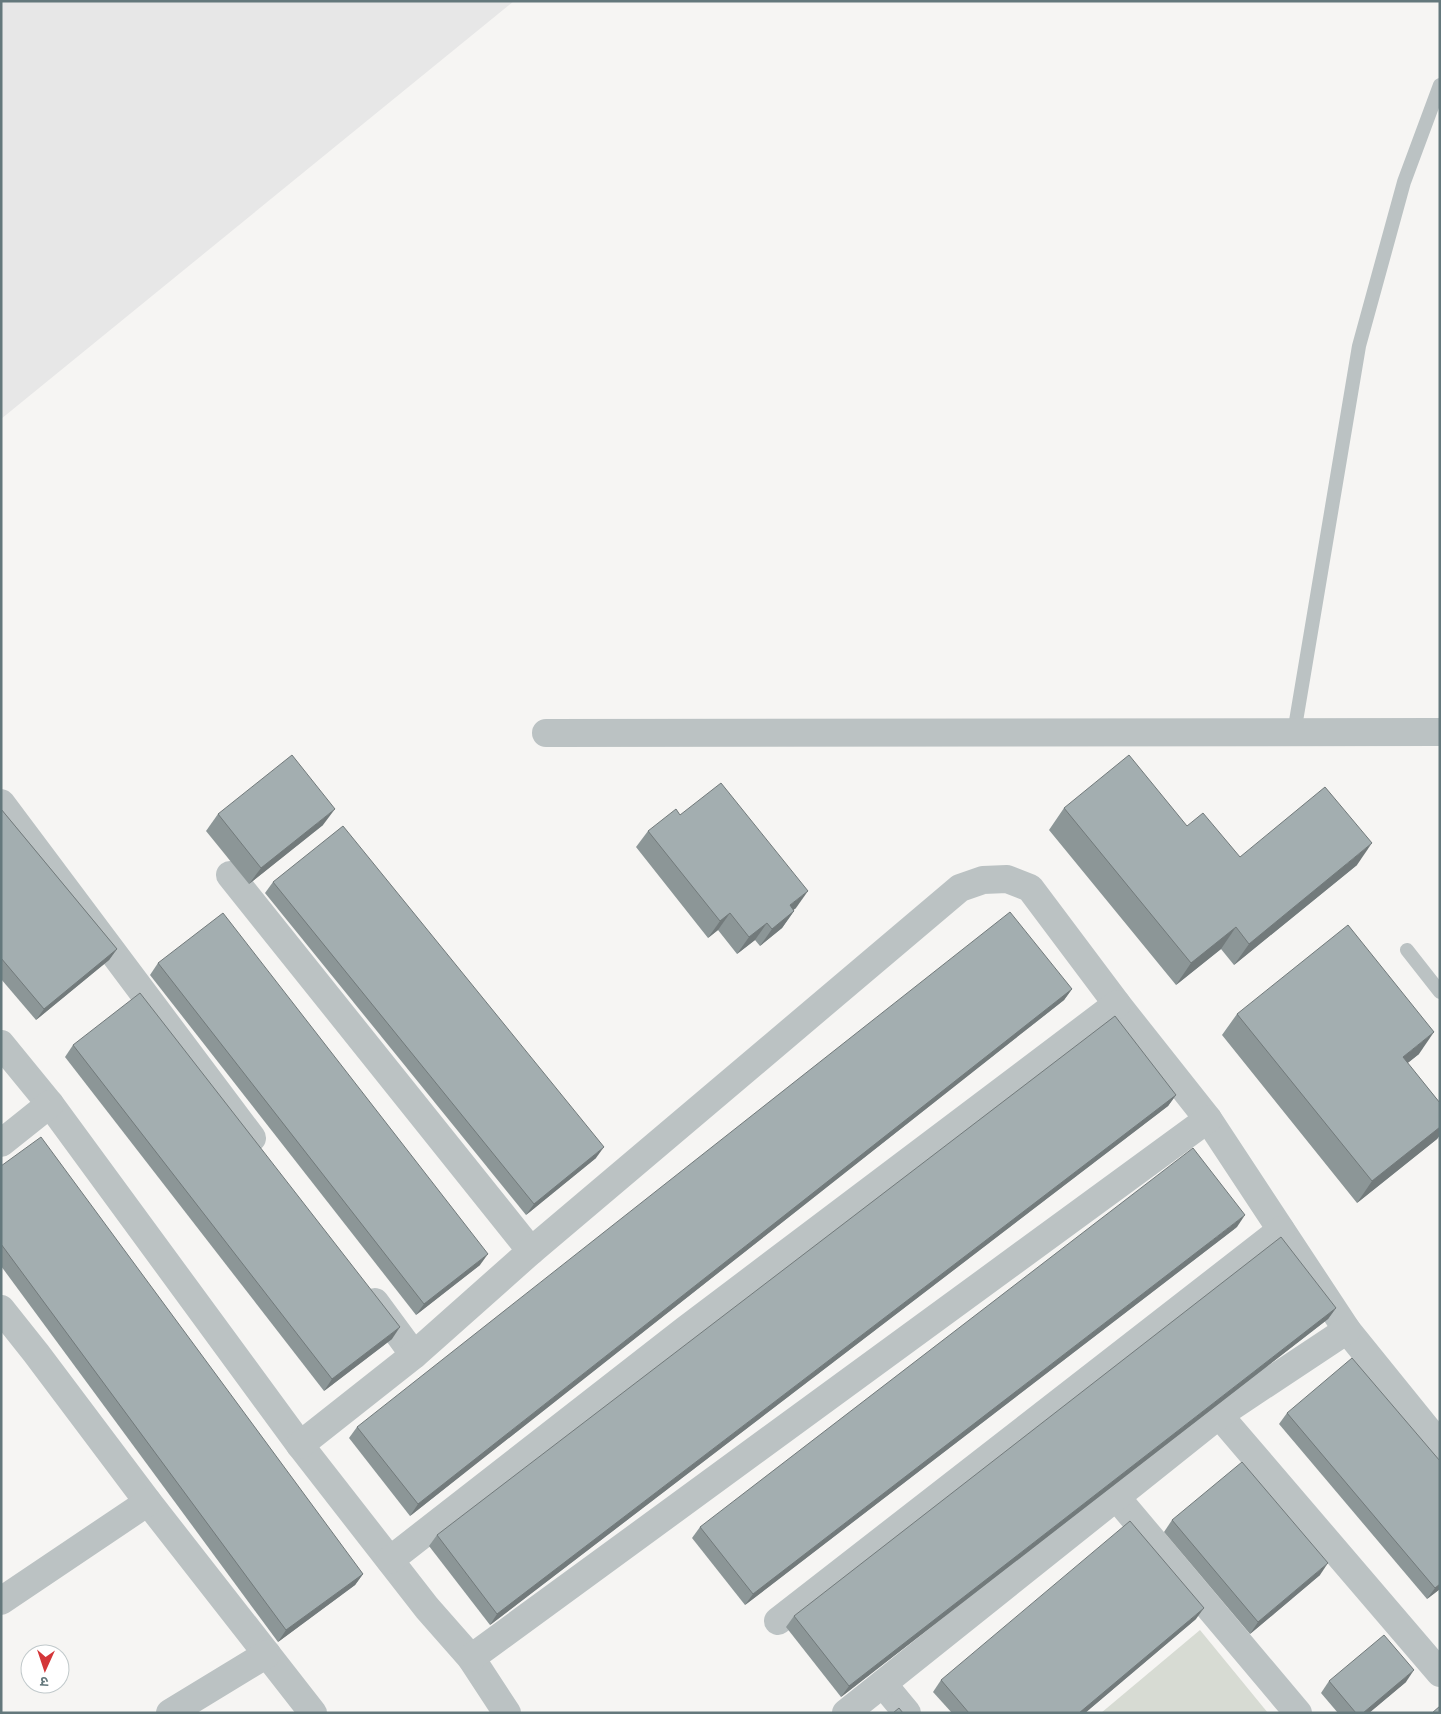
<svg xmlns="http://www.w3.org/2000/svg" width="1441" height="1714" viewBox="0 0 1441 1714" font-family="Inter,'Noto Sans Devanagari',sans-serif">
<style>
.built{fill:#e7e7e7}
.green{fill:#d7dbd3}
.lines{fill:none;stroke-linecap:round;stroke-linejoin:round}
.service{stroke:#bbc2c3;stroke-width:14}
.minor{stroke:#bbc2c3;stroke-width:28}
.wall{fill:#8c9697}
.shaded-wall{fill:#727a7b}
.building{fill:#a3aeb0;stroke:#727a7b}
</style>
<rect width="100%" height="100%" fill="#f6f5f3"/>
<!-- built -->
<polygon class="built" points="1,1 514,1 1,419"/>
<!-- green -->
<polygon class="green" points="1200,1630 1268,1713 1101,1713"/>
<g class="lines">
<!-- service -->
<g class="service">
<polyline points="1294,733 1359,346 1404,182 1440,85"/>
<polyline points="1407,950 1440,992"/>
</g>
<!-- minor -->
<g class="minor">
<polyline points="546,733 1440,732"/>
<polyline points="1,803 252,1138"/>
<polyline points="230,875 531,1251"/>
<polyline points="1,1044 50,1104 300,1445 427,1608 471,1658 507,1713"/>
<polyline points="1,1143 50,1104"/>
<polyline points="375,1302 414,1355"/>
<polyline points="1,1309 36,1353 148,1502 313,1713"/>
<polyline points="1219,1415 1440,1673"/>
<polyline points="300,1445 414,1355 531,1251 960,888 983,880 1007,879 1030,888 1117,1004 1208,1119 1347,1330 1440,1445"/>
<polyline points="1117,1498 1298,1713"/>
<polyline points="390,1560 685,1330 1117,1004"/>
<polyline points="1,1601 148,1502"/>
<polyline points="778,1621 1281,1230"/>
<polyline points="471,1658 1208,1119"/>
<polyline points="883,1684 907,1713"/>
<polyline points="170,1713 267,1654"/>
<polyline points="846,1713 1219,1415 1347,1330"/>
</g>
</g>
<!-- wall -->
<g class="wall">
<polygon points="1064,808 1187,826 1240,857 1357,865 1234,965 1221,949 1176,985 1049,830"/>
<polygon points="1,809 117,949 109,960 36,1020 1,979"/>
<polygon points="218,814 323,825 249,884 206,831"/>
<polygon points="648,831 796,908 793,910 794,911 782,928 760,946 755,940 737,954 718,930 708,938 636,847"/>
<polygon points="273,882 596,1158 526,1215 265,893"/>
<polygon points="158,963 480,1265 416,1315 150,975"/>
<polygon points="1072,989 1064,1000 410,1516 349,1438 357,1427"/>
<polygon points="1237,1014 1419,1054 1407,1063 1440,1103 1440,1135 1437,1139 1357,1203 1222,1035"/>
<polygon points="73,1045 392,1339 324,1391 65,1057"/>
<polygon points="1176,1095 1168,1106 490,1625 429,1546 437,1535"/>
<polygon points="1,1166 363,1574 355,1585 278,1642 1,1266"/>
<polygon points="1237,1227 745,1605 692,1538 700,1527"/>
<polygon points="1336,1308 1328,1319 841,1697 786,1627 794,1616"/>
<polygon points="1287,1413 1440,1461 1440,1589 1427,1599 1279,1424"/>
<polygon points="1172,1520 1320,1575 1250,1634 1164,1532"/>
<polygon points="1196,1619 1085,1713 952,1713 933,1692 941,1680"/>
<polygon points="1329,1681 1406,1682 1369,1713 1338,1713 1321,1693"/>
</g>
<!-- shaded-wall -->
<g class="shaded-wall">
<polygon points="335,809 323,825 249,884 261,868"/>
<polygon points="1372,843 1357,865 1234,965 1249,944"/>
<polygon points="808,891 796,908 778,922 790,905"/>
<polygon points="794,911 782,928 760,946 772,929"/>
<polygon points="730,913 718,930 708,938 720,921"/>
<polygon points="767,923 755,940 737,954 749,937"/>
<polygon points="1236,927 1221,949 1176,985 1191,963"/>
<polygon points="117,949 109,960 36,1020 44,1009"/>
<polygon points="1072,989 1064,1000 410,1516 418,1504"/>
<polygon points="1434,1032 1419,1054 1388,1079 1403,1057"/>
<polygon points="1176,1095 1168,1106 490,1625 497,1614"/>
<polygon points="1440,1127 1440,1135 1437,1139 1357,1203 1372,1181"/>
<polygon points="604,1147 596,1158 526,1215 534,1204"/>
<polygon points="1245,1215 1237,1227 745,1605 753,1594"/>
<polygon points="488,1254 480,1265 416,1315 424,1304"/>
<polygon points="1336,1308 1328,1319 841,1697 849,1686"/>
<polygon points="400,1327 392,1339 324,1391 332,1379"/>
<polygon points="1328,1563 1320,1575 1250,1634 1258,1622"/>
<polygon points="363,1574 355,1585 278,1642 286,1630"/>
<polygon points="1440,1584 1440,1589 1427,1599 1435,1588"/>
<polygon points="1204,1608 1196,1619 1085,1713 1079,1713"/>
<polygon points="1414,1670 1406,1682 1369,1713 1363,1713"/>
</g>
<!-- building -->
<g class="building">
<polygon points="292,755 335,809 261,868 218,814"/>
<polygon points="1129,755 1187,826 1203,813 1240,857 1325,787 1372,843 1249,944 1236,927 1191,963 1064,808"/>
<polygon points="721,783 808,891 790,905 794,911 772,929 767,923 749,937 730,913 720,921 648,831 676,809 680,815"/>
<polygon points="1,809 117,949 44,1009 1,958"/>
<polygon points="343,826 604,1147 534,1204 273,882"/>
<polygon points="1010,912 1072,989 418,1504 357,1427"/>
<polygon points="223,913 488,1254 424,1304 158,963"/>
<polygon points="1348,925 1434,1032 1403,1057 1440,1103 1440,1127 1372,1181 1237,1014"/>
<polygon points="140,993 400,1327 332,1379 73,1045"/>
<polygon points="1115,1016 1176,1095 497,1614 437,1535"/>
<polygon points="41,1137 363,1574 286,1630 1,1244 1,1166"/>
<polygon points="1193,1148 1245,1215 753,1594 700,1527"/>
<polygon points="1281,1237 1336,1308 849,1686 794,1616"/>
<polygon points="1352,1358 1440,1461 1440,1584 1435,1588 1287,1413"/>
<polygon points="1242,1462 1328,1563 1258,1622 1172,1520"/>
<polygon points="1130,1521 1204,1608 1079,1713 969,1713 941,1680"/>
<polygon points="1384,1635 1414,1670 1363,1713 1356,1713 1329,1681"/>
<polygon points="1440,1706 1440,1713 1432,1713"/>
<polygon points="899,1708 903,1713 893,1713"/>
</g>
<!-- border -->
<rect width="1441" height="1714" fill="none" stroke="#64787c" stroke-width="5"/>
<!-- north arrow -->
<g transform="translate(45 1669) rotate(183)"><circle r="24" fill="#ffffff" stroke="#c1c9cb"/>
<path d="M0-4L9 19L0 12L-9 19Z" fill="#d43639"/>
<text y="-8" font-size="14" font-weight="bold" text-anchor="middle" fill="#64787c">उ</text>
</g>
</svg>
